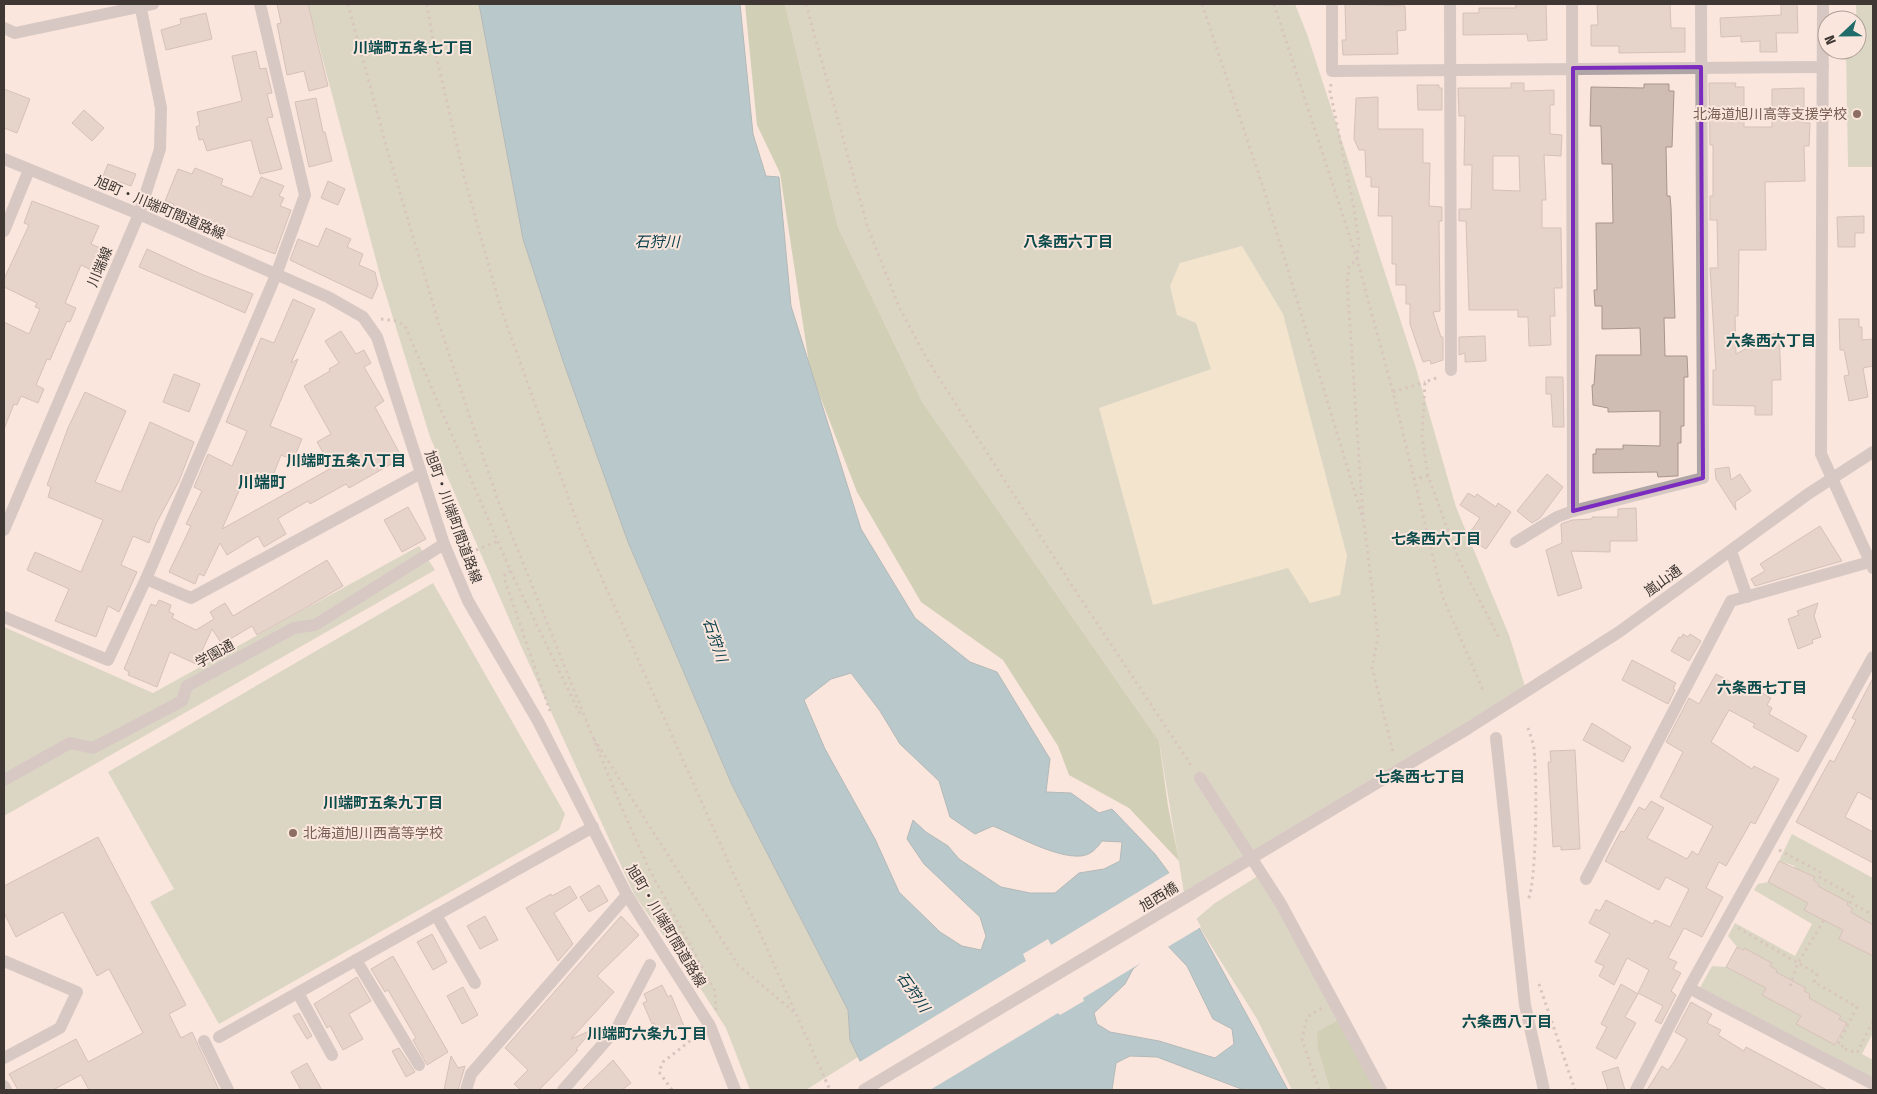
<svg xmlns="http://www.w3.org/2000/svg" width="1877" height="1094" viewBox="0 0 1877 1094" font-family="'Fira Sans Condensed','Noto Sans JP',sans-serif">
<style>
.green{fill:#b7c4a6}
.forest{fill:#a1b387}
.sand{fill:#ebe2bc}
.water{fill:#6ca4b4;stroke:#5e838d;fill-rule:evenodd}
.pier{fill:#fae6dc}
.building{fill:#cfbcb2;stroke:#a8958c;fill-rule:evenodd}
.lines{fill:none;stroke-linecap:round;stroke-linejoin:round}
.path{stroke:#b0a19a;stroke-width:3;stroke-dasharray:2.5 4;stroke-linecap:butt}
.minor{stroke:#afa5a6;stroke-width:12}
.minor-bridge{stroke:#afa5a6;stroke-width:12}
.marked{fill:none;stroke:#7b2cbf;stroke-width:4;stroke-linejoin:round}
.education-dot{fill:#8d6e63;stroke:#fae6dc;stroke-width:2}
.labels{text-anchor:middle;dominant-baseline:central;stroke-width:4;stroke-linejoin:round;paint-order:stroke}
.education-label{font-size:14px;fill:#785e54;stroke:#fae6dc;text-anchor:end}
.street-label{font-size:14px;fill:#3e3733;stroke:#fae6dc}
.neighbourhood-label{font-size:15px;font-weight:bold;fill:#0d4c4c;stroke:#fae6dc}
.water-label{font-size:15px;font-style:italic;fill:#0e414e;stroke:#fae6dc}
.quarter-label{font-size:16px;font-weight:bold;fill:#0d4c4c;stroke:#fae6dc}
</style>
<rect width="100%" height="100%" fill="#fae6dc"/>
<!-- green -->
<g class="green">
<polygon points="308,4 479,4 494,77 628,542 732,785 848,1010 850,1040 858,1057 806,1090 750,1090 726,1028 689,971 635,896 521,646 430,437 381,279"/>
<polygon points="785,4 1295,4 1307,34 1416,368 1456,507 1509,635 1527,693 1185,899 1159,741 923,403 838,227"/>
<polygon points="1856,4 1873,4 1873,167 1848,167 1846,50 1857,50"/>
<polygon points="419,546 435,570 4,816 4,627 153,693"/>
<polygon points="433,583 565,814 559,830 219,1024 150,902 174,889 108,772"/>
<polygon points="1792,834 1873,878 1873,930 1863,925 1865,920 1849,915 1853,909 1847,905 1848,902 1816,889 1819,884 1813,880 1814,877 1806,873 1804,877 1793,871 1795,866 1779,861"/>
<polygon points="1261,874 1342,1018 1318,1050 1330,1090 1292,1090 1257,1019 1195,920 1215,903"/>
<polygon points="1768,882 1808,903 1804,910 1843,930 1839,939 1873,956 1873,1033 1862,1054 1873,1060 1873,1084 1697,993 1712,966 1726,967 1766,988 1762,995 1801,1016 1797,1024 1836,1045 1847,1024 1839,1019 1841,1016 1816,1002 1807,1001 1810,994 1804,991 1806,988 1774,975 1777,970 1770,966 1772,963 1764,958 1761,963 1751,957 1753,952 1737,947 1728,936 1735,923 1795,956 1812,924 1754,890 1758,884"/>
</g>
<!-- forest -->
<g class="forest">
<polygon points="745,4 785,4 838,227 923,403 1159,741 1168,806 1179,861 1129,808 1069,775 1058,746 1003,660 921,602 857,492 810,370 780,173 757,125"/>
<polygon points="1342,1018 1381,1090 1330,1090 1318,1050 1317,1032"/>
</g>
<!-- sand -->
<polygon class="sand" points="1242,246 1283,314 1347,556 1340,595 1310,603 1288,568 1153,605 1099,408 1211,369 1196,323 1177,315 1170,286 1180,263"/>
<!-- water -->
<path class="water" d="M 479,4 L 740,4 L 753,134 L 766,176 L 779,177 L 791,306 L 861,529 L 915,618 L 970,662 L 997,672 L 1050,759 L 1046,792 L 1071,793 L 1099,813 L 1112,809 L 1155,854 L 1169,873 L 1288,1090 L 1244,1090 L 1157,1057 L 1130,1056 L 1116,1063 L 1112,1090 L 874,1090 L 850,1040 L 848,1010 L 732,785 L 628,542 L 563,361 L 523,239 ZM 851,673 L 880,711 L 900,744 L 939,781 L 950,817 L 975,834 L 993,826 C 1017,836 1056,858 1081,856 C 1091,855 1097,848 1102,841 L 1122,842 L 1120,861 L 1104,869 L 1079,873 L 1055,893 L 1030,893 L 1001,887 L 959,859 L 948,846 L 926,832 L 913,820 L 907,839 L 924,864 L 980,917 L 986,936 L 981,950 L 962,946 L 940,932 L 899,892 L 875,839 L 825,749 L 804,700 L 831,679 ZM 1164,942 L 1187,966 L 1213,1019 L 1232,1029 L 1234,1044 L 1215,1058 L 1159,1041 L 1110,1032 L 1097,1024 L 1094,1013 L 1125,984 L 1133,969 Z"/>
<!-- pier -->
<polygon class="pier" points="1171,872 1201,927 1166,948 1163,946 1151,957 1083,998 1084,1001 1060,1015 1058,1013 930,1090 871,1090 858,1063 1026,961 1023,954 1048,939 1051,945"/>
<!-- building -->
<g class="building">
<polygon points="277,4 308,4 328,86 309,91 304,71 287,75 277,24 281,23"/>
<polygon points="1345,4 1405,6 1406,30 1397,31 1398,54 1343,55 1342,40 1346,40"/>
<polygon points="1515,4 1546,4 1547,40 1528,41 1527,34 1463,35 1463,13 1479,13 1479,8 1516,8"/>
<polygon points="1597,4 1670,4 1671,28 1685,28 1685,52 1619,53 1619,46 1591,46 1591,25 1598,25"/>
<polygon points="1781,4 1797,4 1798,33 1776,33 1777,52 1760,52 1760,41 1741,42 1741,36 1721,37 1720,18 1781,15"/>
<polygon points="206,13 212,39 166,50 161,30 181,24 180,19"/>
<polygon points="256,51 260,69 266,68 272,93 267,94 273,117 267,118 282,169 260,174 251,140 207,151 203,139 199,140 196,127 200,125 197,112 242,101 232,56"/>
<path d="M 1511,83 L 1524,83 L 1524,91 L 1554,90 L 1554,105 L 1550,105 L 1550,134 L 1562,135 L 1561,156 L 1544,155 L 1546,200 L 1542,200 L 1542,228 L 1561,228 L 1562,288 L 1554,288 L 1555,316 L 1550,316 L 1551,345 L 1529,346 L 1528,317 L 1518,317 L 1518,310 L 1469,310 L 1466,221 L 1459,221 L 1459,209 L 1471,209 L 1472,165 L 1464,165 L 1465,116 L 1459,116 L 1458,88 L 1511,88 ZM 1493,156 L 1519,156 L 1520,191 L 1493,190 Z"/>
<polygon points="1709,83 1736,83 1735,87 1744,87 1744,127 1772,127 1772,89 1804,88 1804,123 1810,123 1809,146 1804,146 1805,181 1765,182 1766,250 1739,250 1738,316 1735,316 1736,354 1779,331 1781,380 1772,380 1772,415 1755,415 1755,406 1713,405 1713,370 1716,370 1710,268 1718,268 1717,220 1710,220 1710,196 1713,196 1713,145 1710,145"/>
<polygon points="1644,84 1669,84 1669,91 1674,91 1672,147 1666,147 1667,196 1670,196 1671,208 1675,318 1664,318 1665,356 1687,356 1688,377 1684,377 1684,426 1681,426 1681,443 1678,443 1678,476 1676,476 1658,477 1657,472 1593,473 1593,454 1596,454 1596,449 1623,449 1623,445 1660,446 1660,411 1608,412 1608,408 1593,405 1592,385 1594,385 1596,355 1641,355 1640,328 1602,329 1602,306 1595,306 1594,290 1597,290 1596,223 1613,223 1612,164 1602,164 1601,126 1590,126 1591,87 1644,88"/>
<polygon points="1417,85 1439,85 1439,88 1442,88 1442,110 1418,110"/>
<polygon points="4,89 30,99 17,133 4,128"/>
<polygon points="1378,97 1378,129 1423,129 1423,163 1430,163 1429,206 1442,207 1442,221 1439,221 1440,311 1433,312 1441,337 1443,337 1443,360 1431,364 1430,360 1423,362 1410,324 1410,304 1406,304 1406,285 1396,285 1396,264 1392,264 1392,216 1378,216 1379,187 1371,187 1371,177 1366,177 1365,150 1359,150 1354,139 1356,98"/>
<polygon points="316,98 323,132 325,132 332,161 309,167 295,102"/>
<polygon points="84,110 104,128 92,141 72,123"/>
<polygon points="108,164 136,174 131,186 103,176"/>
<polygon points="195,168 223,179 221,185 252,197 261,177 284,186 279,196 284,198 280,206 291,210 275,254 220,233 221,230 197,220 197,218 172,209 174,204 165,201 178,169 192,174"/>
<polygon points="328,181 345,189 338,205 321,198"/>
<polygon points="32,201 99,226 91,244 105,250 95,272 81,265 65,303 76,308 70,322 67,321 50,360 47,359 36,385 44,389 38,403 21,396 17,405 14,404 4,429 4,322 29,334 40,309 35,307 37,303 4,287 4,279 29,225 24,223"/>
<polygon points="1864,216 1864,233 1855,233 1855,247 1838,247 1837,217"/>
<polygon points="326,228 351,239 347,247 363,254 359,265 375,272 378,285 372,299 290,260 298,239 318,247"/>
<polygon points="147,249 201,274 253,294 245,313 139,267"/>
<polygon points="293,299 315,309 291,363 298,359 270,426 302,439 293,460 281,455 270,483 247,473 222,529 335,466 329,463 317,442 331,434 304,386 330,371 329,369 339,363 325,341 341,331 356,354 364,350 371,363 364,367 384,401 375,407 402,458 349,488 346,484 310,504 308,501 282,516 278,519 286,534 264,547 258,536 227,555 220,543 204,576 199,574 195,584 169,572 191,526 186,524 202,491 194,487 208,454 232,466 247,431 226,422 261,338 274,343"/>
<polygon points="1839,319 1859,319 1859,327 1862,327 1862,340 1873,339 1873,366 1863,368 1868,397 1849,401 1844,376 1849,375 1844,350 1840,350"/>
<polygon points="1485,336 1486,361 1465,362 1465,353 1459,355 1459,337"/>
<polygon points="174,374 200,384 189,412 163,402"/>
<polygon points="1546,377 1563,377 1564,427 1553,427 1551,394 1546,394"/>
<polygon points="85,392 126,411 95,482 121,492 150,422 194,442 179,481 156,524 149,543 133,536 121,565 137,572 119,612 108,606 96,637 55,621 69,589 27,570 35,552 81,572 103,520 48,497 51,487 47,485 68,428"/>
<polygon points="1729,467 1731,480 1740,474 1751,491 1735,502 1736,510 1716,479 1715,469"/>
<polygon points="1547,474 1563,487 1540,518 1532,523 1517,511"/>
<polygon points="1468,493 1475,497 1477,494 1496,507 1498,503 1511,512 1486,549 1467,537 1480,518 1460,505"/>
<polygon points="408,507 426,539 402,552 384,520"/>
<polygon points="1636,508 1637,541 1610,541 1610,552 1571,551 1582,588 1558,596 1546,550 1562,543 1561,524 1572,520 1592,519 1592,517 1618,517 1618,509"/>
<polygon points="1820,526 1842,561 1755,586 1751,579 1765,571 1760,564"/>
<polygon points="327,560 343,586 302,610 257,635 252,626 222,644 212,629 196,664 170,652 157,687 128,675 129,672 124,669 151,604 156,606 159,600 171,605 169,612 174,614 172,618 196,630 214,619 210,612 225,603 233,616"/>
<polygon points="1818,603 1814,616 1821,637 1812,640 1813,643 1798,649 1788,619 1799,615 1797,611"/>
<polygon points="1683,634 1688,637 1690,634 1701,641 1689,661 1671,651 1679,637 1681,638"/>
<polygon points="1632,660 1676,683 1673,689 1675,690 1668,704 1622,680"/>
<polygon points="1716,674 1751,693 1754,688 1771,698 1767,705 1772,708 1769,714 1807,736 1798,752 1753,727 1755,724 1729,710 1711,742 1752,769 1754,766 1779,779 1755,824 1751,822 1726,866 1719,862 1706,888 1723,897 1702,937 1684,928 1668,958 1677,962 1673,969 1681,973 1671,991 1676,995 1661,1024 1655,1021 1663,1006 1638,993 1649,970 1627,958 1614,985 1599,976 1604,966 1595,962 1610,934 1589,923 1596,909 1600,911 1606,900 1653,924 1655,920 1670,927 1689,889 1666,877 1659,890 1605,861 1621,831 1624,832 1639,807 1645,810 1651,801 1664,808 1647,838 1687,859 1692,851 1698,855 1713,826 1660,797 1683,752 1666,742 1689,698 1699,704"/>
<polygon points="1873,678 1873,800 1858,792 1845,817 1873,832 1873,863 1796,822 1830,760 1834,762 1856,720 1852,718"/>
<polygon points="1592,723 1631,747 1623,762 1583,740"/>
<polygon points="1575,750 1580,849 1561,850 1561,846 1553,847 1548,762 1551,762 1550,751"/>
<polygon points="98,837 186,1005 169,1014 181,1038 192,1032 219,1090 89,1090 81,1075 53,1090 18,1090 9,1074 76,1039 88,1062 143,1033 109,969 97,976 63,912 16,937 4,913 4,886"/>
<polygon points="1779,861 1815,877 1813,880 1819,884 1818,886 1848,902 1847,905 1853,909 1851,912 1873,925 1873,956 1839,939 1843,930 1804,910 1808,903 1768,882"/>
<polygon points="599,885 608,901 589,912 580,897"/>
<polygon points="570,886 577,898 554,913 573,944 558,961 526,908 551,894 552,896"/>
<polygon points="485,916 498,940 480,949 467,926"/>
<polygon points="621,916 639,935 597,976 614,992 571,1039 594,1029 576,1049 578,1050 539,1090 521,1090 514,1084 528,1070 505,1048"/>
<polygon points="432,934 447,962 433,970 417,942"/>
<polygon points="1737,947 1743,950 1744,948 1772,963 1770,966 1777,970 1776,972 1806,988 1804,991 1810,994 1809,998 1841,1016 1839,1019 1847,1023 1835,1045 1796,1024 1801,1016 1762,995 1766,988 1726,967"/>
<polygon points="393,956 448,1052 427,1065 413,1040 416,1038 388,990 385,992 371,969"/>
<polygon points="357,977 371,1001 349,1014 363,1039 343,1050 330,1026 327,1028 314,1004"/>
<polygon points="1621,984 1638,994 1625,1017 1636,1023 1616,1059 1596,1048 1607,1027 1601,1024"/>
<polygon points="662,985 668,997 671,995 684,1026 661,1037 654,1023 652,1024 643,1003 647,1001 644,994"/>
<polygon points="463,987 478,1015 462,1024 447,996"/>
<polygon points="1691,1002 1712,1014 1707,1023 1721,1030 1718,1035 1744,1051 1746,1047 1827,1090 1647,1090 1662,1066 1668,1070 1674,1062 1687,1039 1675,1032"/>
<polygon points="299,1013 312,1036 307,1039 293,1016"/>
<polygon points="399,1048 415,1072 406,1077 392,1051"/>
<polygon points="451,1056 458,1068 465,1066 458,1090 444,1090"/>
<polygon points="613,1060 631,1083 622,1090 582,1090"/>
<polygon points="307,1063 322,1090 301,1090 291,1072"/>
<polygon points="1618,1067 1625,1090 1608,1090 1602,1072"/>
</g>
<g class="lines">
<!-- path -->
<g class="path">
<polyline points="348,4 387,149 439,324 497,498 617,797 648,867 715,991 716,1010"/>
<polyline points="427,4 433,42 464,176 500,306 579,527 830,1090"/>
<polyline points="806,4 867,225 899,307 927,359 1071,584 1193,768"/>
<polyline points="1202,4 1263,187 1364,523 1378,637 1372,667 1393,752"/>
<polyline points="1274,4 1357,259 1393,392 1443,598 1483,690"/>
<polyline points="1331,84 1330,91 1354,208 1359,244 1357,259 1349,266 1347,283 1363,516"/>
<polyline points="381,319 397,321 405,326 511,572 581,716"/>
<polyline points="1393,392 1425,382"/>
<polyline points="1428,476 1422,436 1425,382 1439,377"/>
<polyline points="1413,479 1428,476 1459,560 1500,640"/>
<polyline points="464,555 498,541"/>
<polyline points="511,571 505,574 504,578 550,711"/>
<path d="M 1528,728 C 1530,735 1534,743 1534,750 C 1537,774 1537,882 1528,900"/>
<polyline points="594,739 738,965 794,1012"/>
<polyline points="1779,850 1822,873 1820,877 1853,896 1850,902 1873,915"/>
<polyline points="1738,928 1817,974 1814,982 1857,1007 1838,1044 1846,1048"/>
<polyline points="1539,984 1575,1090"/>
<polyline points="1790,986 1798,963 1824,920"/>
<polyline points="1845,1049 1857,1053 1873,1021"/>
<polyline points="672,1090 659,1072 663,1062 699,1034"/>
<polyline points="1319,1090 1302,1039 1307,1017 1322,1008"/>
</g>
<!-- minor -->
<g class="minor">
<polyline points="1332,4 1332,71 1823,67"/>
<polyline points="1450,4 1451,370"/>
<polyline points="1572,4 1573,511"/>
<polyline points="1823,4 1821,454 1873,568"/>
<polyline points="4,28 15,33 153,4"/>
<polyline points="4,159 139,214 328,297 363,317 377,337 444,544 468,601 538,721 627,895 710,1026 735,1090"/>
<polyline points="4,231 29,170"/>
<polyline points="4,530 139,214 160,149 161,108 140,4"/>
<polyline points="1516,542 1557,517 1573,511 1703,478 1701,4"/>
<polyline points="1731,551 1747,597"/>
<polyline points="146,579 191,598 421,473"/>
<polyline points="4,617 108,660 146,579 276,275 305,195 260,4"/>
<polyline points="1467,729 1619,632 1808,494 1873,452"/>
<polyline points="1496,738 1525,1005 1544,1090"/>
<polyline points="1200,778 1281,904 1381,1090"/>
<polyline points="4,780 70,743 93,748 182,701 187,686 294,628 315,625 444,544"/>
<polyline points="1586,879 1731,601 1873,561"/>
<polyline points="436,915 475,983"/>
<polyline points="356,960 419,1065"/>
<polyline points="4,961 77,992 60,1028 4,1058"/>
<polyline points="1689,988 1873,1084"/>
<polyline points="298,993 332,1055"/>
<polyline points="219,1037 593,827"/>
<polyline points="204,1041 228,1090"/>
<polyline points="4,1086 6,1090"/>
<polyline points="466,1090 471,1074 627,895"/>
<polyline points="563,1090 617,1028 650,965"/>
<polyline points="1636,1090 1689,988 1873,657"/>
</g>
<!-- minor-bridge -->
<polyline class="minor-bridge" points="864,1090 1467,729"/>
</g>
<!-- marked area -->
<path d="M0 0H1877V1094H0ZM 1701,67 L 1703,478 L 1573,511 L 1573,68 Z" fill="#fae6dc" fill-opacity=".55" fill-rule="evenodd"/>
<path class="marked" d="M 1701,67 L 1703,478 L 1573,511 L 1573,68 Z"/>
<!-- markers -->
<g class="education-dot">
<circle cx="1857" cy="114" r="5"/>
<circle cx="293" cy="833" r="5"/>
</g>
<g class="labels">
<!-- education labels -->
<g class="education-label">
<text x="1847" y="114">北海道旭川高等支援学校</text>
<text x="303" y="833" text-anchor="start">北海道旭川西高等学校</text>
</g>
<!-- street labels -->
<g class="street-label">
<text transform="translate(160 208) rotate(23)">旭町・川端町間道路線</text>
<text transform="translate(100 267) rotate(-67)">川端線</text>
<text transform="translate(453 517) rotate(70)">旭町・川端町間道路線</text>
<text transform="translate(1663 581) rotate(-36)">嵐山通</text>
<text transform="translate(215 654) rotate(-29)">学園通</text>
<text transform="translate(1159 897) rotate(-31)">旭西橋</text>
<text transform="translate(666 926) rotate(59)">旭町・川端町間道路線</text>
</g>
<!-- neighbourhood labels -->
<g class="neighbourhood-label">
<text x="413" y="48">川端町五条七丁目</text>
<text x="1068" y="242">八条西六丁目</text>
<text x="1771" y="341">六条西六丁目</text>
<text x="346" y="461">川端町五条八丁目</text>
<text x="1436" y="539">七条西六丁目</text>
<text x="1762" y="688">六条西七丁目</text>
<text x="1420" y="777">七条西七丁目</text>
<text x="383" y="803">川端町五条九丁目</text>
<text x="1507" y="1022">六条西八丁目</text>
<text x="647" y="1034">川端町六条九丁目</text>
</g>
<!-- water labels -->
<g class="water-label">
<text x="657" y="242">石狩川</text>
<text transform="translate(715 640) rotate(71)">石狩川</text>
<text transform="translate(913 992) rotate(55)">石狩川</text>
</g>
<!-- quarter labels -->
<g class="quarter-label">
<text x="262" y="482">川端町</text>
</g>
</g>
<!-- border -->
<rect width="1877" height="1094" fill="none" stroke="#3e3733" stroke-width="10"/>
<!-- north arrow -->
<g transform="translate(1842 35) rotate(248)"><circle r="24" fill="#fae6dc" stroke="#afa098"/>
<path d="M0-4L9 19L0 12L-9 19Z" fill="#206c6b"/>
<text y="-8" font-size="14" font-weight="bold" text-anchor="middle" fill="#3e3733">N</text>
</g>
</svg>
